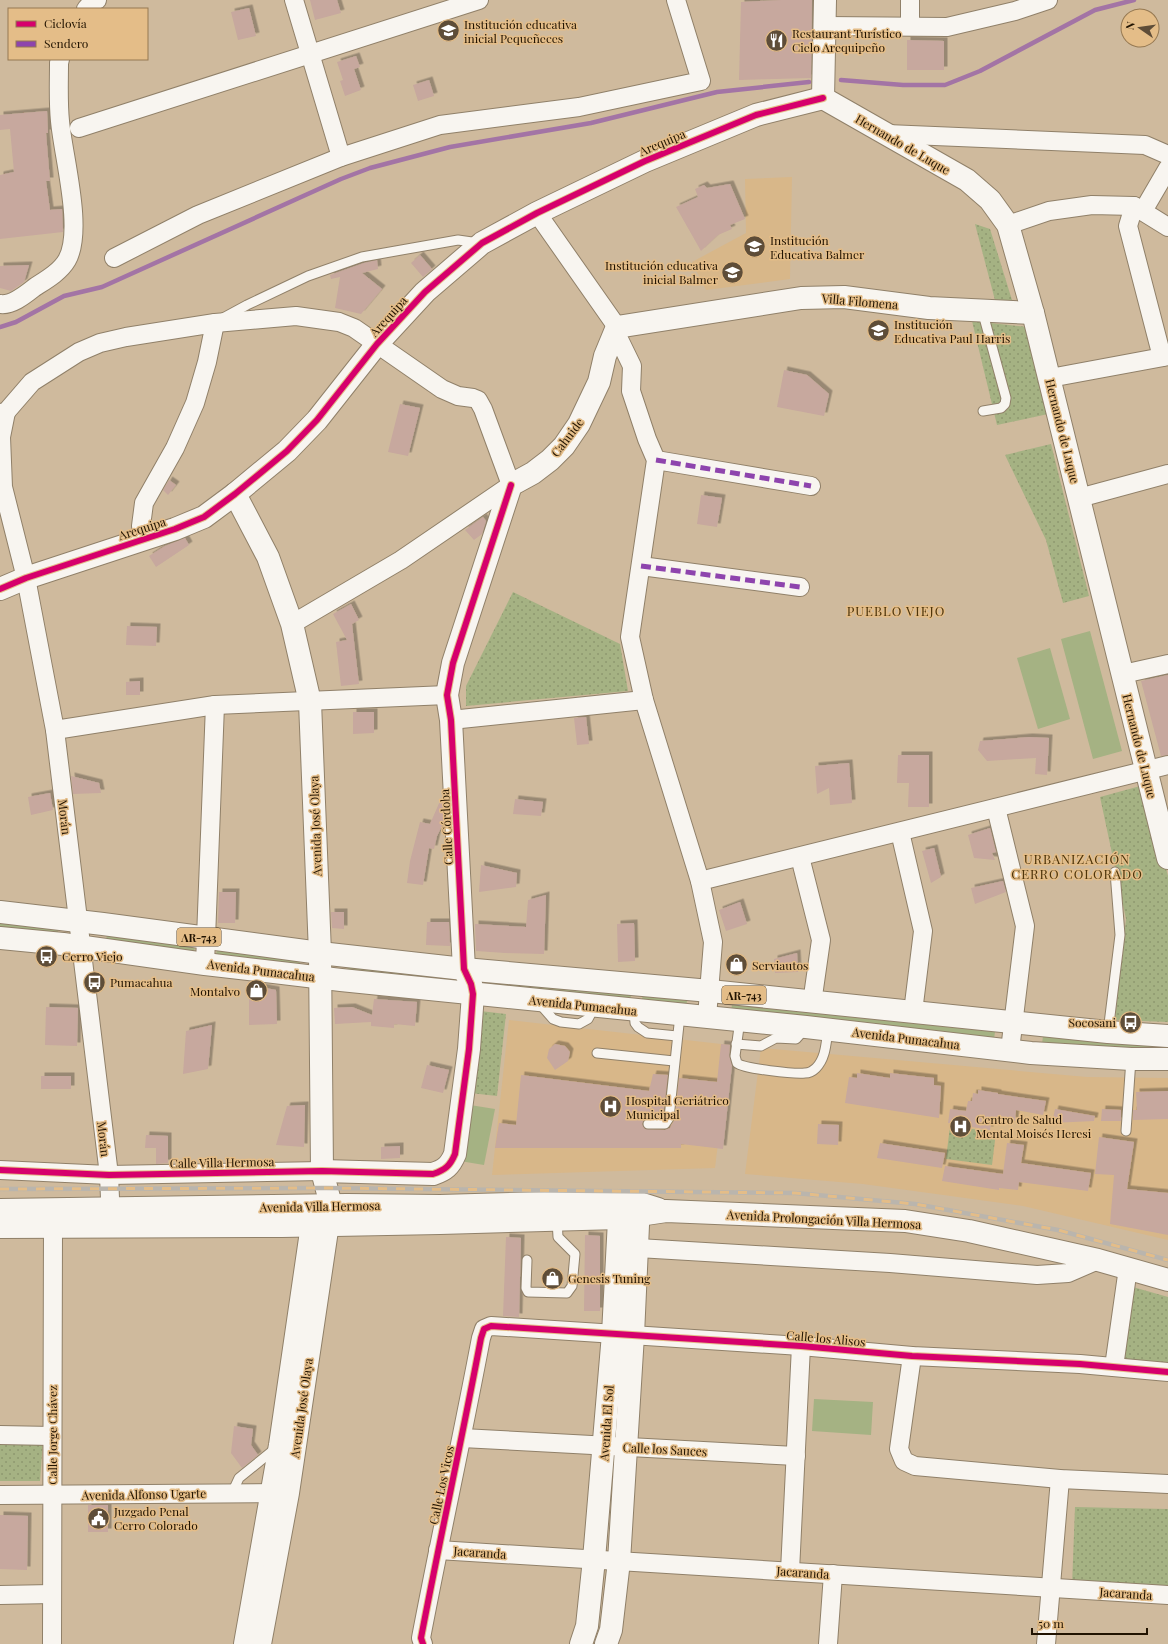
<svg xmlns="http://www.w3.org/2000/svg" width="1168" height="1644" viewBox="0 0 1168 1644" font-family="'Playfair Display',serif">
<style>
.built{fill:#d8b789}
.grass{fill:#a5b283}
.park{fill:url(#park-dots)}
.lines{fill:none;stroke-linecap:round;stroke-linejoin:round}
.stream{stroke:#a374a5;stroke-width:4.5}
.building{fill:#c7a89e;filter:url(#shadow)}
.service-casing{stroke:#908069;stroke-width:11}
.minor-casing{stroke:#908069;stroke-width:20}
.tertiary-casing{stroke:#908069;stroke-width:24}
.secondary-casing{stroke:#908069;stroke-width:24}
.primary-casing{stroke:#908069;stroke-width:24}
.service{stroke:#f8f5f0;stroke-width:9}
.minor{stroke:#f8f5f0;stroke-width:18}
.tertiary{stroke:#f8f5f0;stroke-width:22}
.secondary{stroke:#f8f5f0;stroke-width:22}
.primary{stroke:#f8f5f0;stroke-width:22}
.rail-casing{stroke:#bab5ad;stroke-width:4.5}
.rail{stroke:#e4bd88;stroke-width:3;stroke-dasharray:9;stroke-linecap:butt}
.quiet{stroke:#8e44ad;stroke-width:5;stroke-dasharray:10 5;stroke-linecap:butt}
.cycleway-casing{stroke:#e4bd88;stroke-width:8}
.cycleway{stroke:#d6006c;stroke-width:6}
.labels{text-anchor:middle;dominant-baseline:central;stroke-width:3;stroke-linejoin:round;paint-order:stroke}
.shield{fill:#e4bd88;stroke:#5c462a;stroke-width:1}
.shield-label{font-size:11px;font-weight:bold;fill:#211301}
.poi-label{font-size:12px;fill:#211301;stroke:#e4bd88;text-anchor:start}
.street-label{font-size:12px;fill:#211301;stroke:#e4bd88}
.neighbourhood-label{font-size:13px;letter-spacing:1px;fill:#4d340a;stroke:#e4bd88}
</style>
<defs>
<pattern id="park-dots" width="8" height="8" patternUnits="userSpaceOnUse"><rect width="8" height="8" fill="#a5b283"/><path d="M2 2h.1M6 6h.1" fill="none" stroke="#8e986f" stroke-width="1.8" stroke-linecap="round"/></pattern>
<filter id="shadow"><feDropShadow dx="3.5" dy="-3.5" stdDeviation="0" flood-color="#0004"/></filter>
</defs>
<rect width="100%" height="100%" fill="#cfba9d"/>
<!-- built -->
<g class="built">
<polygon points="792,177 790,279 706,290 692,262 746,233 745,179"/>
<polygon points="509,1020 730,1045 715,1168 492,1175"/>
<polygon points="761,1048 1087,1077 1168,1078 1168,1240 1023,1206 863,1184 745,1174"/>
</g>
<!-- grass -->
<g class="grass">
<polygon points="1090,631 1122,751 1093,759 1061,639"/>
<polygon points="1050,648 1070,719 1038,729 1017,658"/>
<polygon points="0,921 58,928 58,934 0,928"/>
<polygon points="107,935 195,946 194,953 106,940"/>
<polygon points="217,949 300,960 299,967 216,955"/>
<polygon points="348,965 444,977 443,983 347,972"/>
<polygon points="494,982 629,994 631,996 630,999 493,987"/>
<polygon points="643,996 687,1001 686,1007 641,1001"/>
<polygon points="732,1005 995,1032 994,1039 731,1011"/>
<polygon points="1043,1036 1168,1044 1168,1049 1042,1044"/>
<polygon points="470,1105 495,1109 484,1165 460,1161"/>
<polygon points="814,1399 873,1402 871,1435 812,1431"/>
</g>
<!-- park -->
<g class="park">
<polygon points="975,224 990,229 1012,300 996,304"/>
<polygon points="972,321 1028,327 1048,414 997,425"/>
<polygon points="1051,444 1089,596 1063,603 1046,540 1005,455"/>
<polygon points="513,592 620,644 628,691 466,706 466,686"/>
<polygon points="1144,785 1168,876 1168,1022 1115,1020 1126,919 1100,797"/>
<polygon points="480,1011 506,1014 497,1096 470,1093"/>
<polygon points="950,1126 996,1132 992,1165 946,1159"/>
<polygon points="1133,1287 1168,1297 1168,1367 1119,1366"/>
<polygon points="0,1440 43,1440 40,1481 0,1481"/>
<polygon points="1075,1507 1168,1509 1168,1588 1072,1586"/>
</g>
<g class="lines">
<!-- stream -->
<g class="stream">
<polyline points="841,80 903,85 945,85 980,71 1095,10 1134,0"/>
<polyline points="0,327 16,322 64,296 102,287 341,179 370,168 450,147 591,123 717,92 809,82"/>
</g>
</g>
<!-- building -->
<g class="building">
<polygon points="310,0 337,0 341,13 315,20"/>
<polygon points="781,0 812,0 811,78 739,80 741,2"/>
<polygon points="249,8 256,36 238,40 231,12"/>
<polygon points="907,40 944,41 944,70 907,70"/>
<polygon points="356,56 360,67 354,69 361,90 345,96 340,81 343,80 337,62"/>
<polygon points="429,80 434,96 418,101 413,85"/>
<polygon points="47,111 48,133 46,133 50,181 46,181 50,210 62,209 63,232 0,239 0,175 14,172 10,129 0,130 0,115"/>
<polygon points="730,184 745,219 730,225 732,229 718,235 701,251 676,207 698,197 695,189 704,185 707,188"/>
<polygon points="420,255 432,269 423,277 411,263"/>
<polygon points="377,260 378,269 362,273 382,289 361,314 335,308 340,277 331,279 330,275 364,263"/>
<polygon points="29,265 24,282 11,291 0,288 0,266"/>
<polygon points="784,370 807,375 829,394 824,416 777,407"/>
<polygon points="400,404 420,408 408,456 388,452"/>
<polygon points="169,480 176,485 168,495 163,490"/>
<polygon points="701,495 722,498 717,527 697,524"/>
<polygon points="483,517 486,521 482,534 474,540 465,530"/>
<polygon points="185,538 189,545 156,567 149,556 165,546"/>
<polygon points="351,604 359,620 352,624 359,684 341,686 336,642 347,640 333,614"/>
<polygon points="127,626 157,627 156,646 126,645"/>
<polygon points="1168,675 1168,755 1161,756 1141,681"/>
<polygon points="140,681 140,695 126,695 126,682"/>
<polygon points="353,712 374,712 374,733 353,734"/>
<polygon points="586,717 589,744 577,745 574,718"/>
<polygon points="1029,737 1049,738 1047,775 1035,774 1036,758 987,761 978,750 980,741"/>
<polygon points="898,755 929,755 929,807 908,807 909,783 897,783"/>
<polygon points="849,763 852,803 830,805 829,788 817,794 815,766"/>
<polygon points="71,776 99,783 101,793 73,794"/>
<polygon points="50,793 53,810 31,815 28,797"/>
<polygon points="515,799 543,802 541,816 513,814"/>
<polygon points="440,801 443,801 444,822 437,836 434,849 429,848 423,885 407,883 410,861 420,822 430,824"/>
<polygon points="990,828 996,852 992,853 995,860 974,858 968,835"/>
<polygon points="934,848 941,877 931,883 922,851"/>
<polygon points="481,865 517,873 516,887 479,892"/>
<polygon points="1003,881 1006,892 975,904 971,888"/>
<polygon points="219,892 236,892 235,923 218,923"/>
<polygon points="546,895 544,954 505,953 476,951 475,924 526,927 528,900"/>
<polygon points="740,902 747,924 726,931 719,910"/>
<polygon points="331,912 344,912 344,929 332,928"/>
<polygon points="427,922 449,922 450,946 426,945"/>
<polygon points="634,923 635,961 618,962 617,924"/>
<polygon points="797,953 798,972 775,973 774,959"/>
<polygon points="249,985 276,990 277,1024 249,1025"/>
<polygon points="374,999 417,1002 415,1026 394,1024 394,1028 371,1026 371,1022 335,1024 334,1008 352,1007 372,1015"/>
<polygon points="46,1007 78,1008 77,1046 45,1045"/>
<polygon points="212,1025 208,1069 183,1074 186,1031"/>
<polygon points="555,1044 565,1046 570,1052 568,1061 555,1070 547,1058 549,1049"/>
<polygon points="721,1044 730,1045 729,1055 732,1065 723,1149 681,1144 681,1148 495,1148 499,1123 516,1125 521,1075 649,1091 653,1074 668,1075 663,1116 662,1118 645,1119 642,1124 645,1129 665,1130 670,1128 675,1119 679,1078 717,1082"/>
<polygon points="427,1065 449,1070 443,1093 421,1088"/>
<polygon points="857,1073 890,1078 890,1073 934,1078 934,1085 941,1086 939,1118 845,1103 849,1077 857,1078"/>
<rect x="41" y="1076" width="30" height="13"/>
<polygon points="978,1090 998,1093 998,1094 1046,1101 1043,1115 1016,1110 1015,1121 992,1118 990,1130 948,1123 950,1109 966,1111 968,1101 972,1101 973,1093 978,1094"/>
<polygon points="1168,1091 1168,1119 1133,1120 1133,1110 1137,1110 1136,1092"/>
<polygon points="305,1105 304,1147 276,1145 287,1106"/>
<polygon points="1055,1109 1095,1116 1094,1121 1052,1123"/>
<polygon points="1102,1109 1121,1110 1121,1121 1101,1121"/>
<polygon points="818,1124 839,1125 838,1145 817,1144"/>
<polygon points="146,1135 168,1136 168,1163 156,1164 156,1148 145,1148"/>
<polygon points="1099,1137 1134,1142 1127,1189 1168,1193 1168,1235 1110,1224 1114,1175 1095,1174"/>
<polygon points="880,1143 945,1153 942,1168 877,1158"/>
<polygon points="1007,1143 1024,1145 1021,1163 1091,1173 1088,1191 1019,1182 1018,1190 999,1188 999,1190 942,1181 945,1166 1003,1174"/>
<polygon points="400,1146 400,1158 381,1159 381,1147"/>
<polygon points="585,1235 600,1236 600,1311 584,1311"/>
<polygon points="506,1237 521,1238 519,1317 503,1316"/>
<polygon points="234,1426 253,1429 251,1445 258,1455 242,1468 231,1453"/>
<rect x="88" y="1505" width="20" height="27"/>
<polygon points="0,1515 28,1516 27,1570 0,1569"/>
</g>
<g class="lines">
<defs>
<g id="service">
<polyline points="982,310 1006,398 1005,404 1001,408 983,411"/>
<polyline points="223,318 247,305 308,276 362,257 458,240 479,243"/>
<polyline points="539,1003 553,1019 561,1022 579,1024 588,1019 595,1006"/>
<polyline points="634,1011 635,1023 638,1027 647,1033 677,1036"/>
<path d="M 740,1020 L 735,1056 L 737,1063 C 744,1069 795,1074 805,1073 C 809,1073 813,1071 816,1068 C 826,1058 826,1042 828,1030"/>
<polyline points="1108,1032 1120,935 1115,872"/>
<polyline points="736,1044 761,1046 776,1038 796,1039 805,1029"/>
<polyline points="597,1053 674,1061"/>
<polyline points="648,1124 665,1124 669,1118 680,1015"/>
<polyline points="1126,1131 1131,1059"/>
<polyline points="527,1260 526,1288 528,1292 567,1293 572,1286 575,1254 558,1237 557,1220"/>
<polyline points="232,1493 239,1478 276,1448"/>
</g>
<g id="minor">
<polyline points="294,0 341,157"/>
<polyline points="86,9 93,1 97,0"/>
<polyline points="825,26 947,27 1015,11 1048,0"/>
<polyline points="910,26 910,0"/>
<polyline points="79,128 479,0"/>
<polyline points="887,134 1145,145 1168,155"/>
<polyline points="1134,206 1128,226 1162,357"/>
<polyline points="1143,211 1168,168"/>
<polyline points="537,213 617,327"/>
<polyline points="1008,225 1049,211 1092,205 1134,206 1168,227"/>
<polyline points="114,258 198,215 341,157 440,125 579,107 701,81 676,0"/>
<path d="M 0,304 C 12,306 26,294 35,287 C 46,280 60,272 67,260 C 84,230 63,156 60,121 C 58,102 59,82 59,63 L 60,59"/>
<polyline points="615,331 632,366 631,391 647,439 656,460 630,637 644,700 700,881 713,942 707,1017"/>
<polyline points="1050,378 1168,356"/>
<polyline points="6,412 1,437 3,487 26,578 55,730 109,1175 111,1222"/>
<polyline points="0,413 6,412 32,382 79,352 100,343 126,337 215,323 296,316 339,322 354,328 442,389 458,396 473,398 478,400 483,409 511,485 401,560 292,624"/>
<polyline points="656,460 811,486"/>
<polyline points="1079,498 1168,474"/>
<polyline points="145,539 141,526 144,503 175,448 195,403 207,362 215,323"/>
<polyline points="641,566 800,587"/>
<polyline points="1123,674 1168,664"/>
<polyline points="451,720 644,700"/>
<polyline points="55,730 215,705 447,695"/>
<polyline points="996,808 1025,926 1010,1050"/>
<polyline points="900,832 923,931 913,1012"/>
<polyline points="800,857 821,940 812,1003"/>
<polyline points="700,881 1168,765"/>
<polyline points="205,964 215,705"/>
<polyline points="0,1170 109,1175 322,1171"/>
<polyline points="638,1248 890,1263 1037,1275 1068,1273 1098,1260"/>
<polyline points="912,1356 899,1449 904,1461 915,1466 1060,1479 1168,1484"/>
<polyline points="1114,1367 1128,1268"/>
<polyline points="0,1435 52,1436"/>
<polyline points="462,1438 796,1456"/>
<polyline points="0,1495 285,1493"/>
<polyline points="438,1550 1168,1595"/>
<polyline points="790,1571 801,1346"/>
<polyline points="0,1595 52,1594"/>
<polyline points="52,1644 53,1226"/>
<path d="M 423,1644 L 421,1638 C 440,1538 462,1439 481,1338 L 484,1329 L 491,1326 L 801,1346 L 912,1356 L 1080,1364 L 1168,1372"/>
<polyline points="828,1644 833,1574"/>
<polyline points="1046,1644 1060,1479"/>
</g>
<g id="tertiary">
<polyline points="823,98 967,180 990,200 1008,225 1033,313 1168,858"/>
<polyline points="823,98 825,0"/>
<polyline points="235,494 268,557 292,624 310,702 320,953 322,1171 331,1205"/>
<polyline points="0,589 26,578 175,529 204,517 235,494 287,451 317,420 377,344 425,292 482,243 537,213 645,161 756,115 823,98"/>
<path d="M 322,1171 L 433,1174 C 445,1170 450,1166 455,1154 L 469,1049 L 473,994 L 471,984 L 464,969 L 451,720 L 447,695 L 453,663 L 511,485 L 533,473 L 550,460 L 564,446 L 579,424 L 599,382 L 605,356 L 617,327 L 801,298 L 844,297 L 929,308 L 1033,313"/>
<polyline points="581,1644 587,1626 594,1559 613,1334 620,1201"/>
<polyline points="606,1644 611,1630 619,1561 633,1335 639,1203"/>
</g>
<g id="secondary">
<polyline points="0,1210 347,1205 440,1206 620,1201 639,1203 658,1209"/>
<polyline points="0,1227 282,1226 440,1223 619,1218 666,1211 905,1221 969,1231 1098,1260 1168,1280"/>
<polyline points="245,1644 280,1445 314,1211"/>
<polyline points="260,1644 288,1493 330,1210"/>
</g>
<g id="primary">
<polyline points="0,912 103,924 320,953 464,969 710,991 1108,1032 1168,1036"/>
<polyline points="0,938 63,944 205,964 341,980 806,1027 1031,1053 1131,1059 1168,1059"/>
</g>
</defs>
<!-- service casing -->
<use href="#service" class="service-casing"/>
<!-- minor casing -->
<use href="#minor" class="minor-casing"/>
<!-- tertiary casing -->
<use href="#tertiary" class="tertiary-casing"/>
<!-- secondary casing -->
<use href="#secondary" class="secondary-casing"/>
<!-- primary casing -->
<use href="#primary" class="primary-casing"/>
<!-- service -->
<use href="#service" class="service"/>
<!-- minor -->
<use href="#minor" class="minor"/>
<!-- tertiary -->
<use href="#tertiary" class="tertiary"/>
<!-- secondary -->
<use href="#secondary" class="secondary"/>
<!-- primary -->
<use href="#primary" class="primary"/>
<defs>
<polyline id="rail" points="0,1189 326,1188 795,1193 915,1204 1058,1230 1168,1260"/>
</defs>
<!-- rail casing -->
<use href="#rail" class="rail-casing"/>
<!-- rail -->
<use href="#rail" class="rail"/>
<!-- quiet -->
<g class="quiet">
<polyline points="656,460 811,486"/>
<polyline points="641,566 800,587"/>
</g>
<defs>
<g id="cycleway">
<polyline points="0,589 26,578 175,529 204,517 235,494 287,451 317,420 377,344 425,292 482,243 537,213 645,161 756,115 823,98"/>
<path d="M 0,1170 L 109,1175 L 322,1171 L 433,1174 C 445,1170 450,1166 455,1154 L 469,1049 L 473,994 L 471,984 L 464,969 L 451,720 L 447,695 L 453,663 L 511,485"/>
<path d="M 423,1644 L 421,1638 C 440,1538 462,1439 481,1338 L 484,1329 L 491,1326 L 801,1346 L 912,1356 L 1080,1364 L 1168,1372"/>
</g>
</defs>
<!-- cycleway casing -->
<use href="#cycleway" class="cycleway-casing"/>
<!-- cycleway -->
<use href="#cycleway" class="cycleway"/>
</g>
<!-- icons -->
<defs>
<symbol id="school-disc" viewBox="-11 -11 22 22"><circle r="9.5" fill="#5e4d38" stroke="#e4bd88"/><path d="M0-5L7-2L0 1L-7-2ZM-4 1L0 2.5L4 1V4Q0 6-4 4Z" fill="#fff"/></symbol>
<symbol id="restaurant-disc" viewBox="-11 -11 22 22"><circle r="9.5" fill="#5e4d38" stroke="#e4bd88"/><path d="M-5-6h1v4h1v-4h1v4h1v-4h1v5L-1.5 .5V6h-2V.5L-5-1ZM5-6V6H3V1.5H1.5Q1.5-4 5-6Z" fill="#fff"/></symbol>
<symbol id="bus-disc" viewBox="-11 -11 22 22"><circle r="9.5" fill="#5e4d38" stroke="#e4bd88"/><path d="M-5-6H5V4H4V6H2V4H-2V6H-4V4H-5ZM-3.5-4V0h7V-4ZM-3.5 1.2v1.5H-2V1.2ZM2 1.2v1.5H3.5V1.2Z" fill="#fff"/></symbol>
<symbol id="shop-disc" viewBox="-11 -11 22 22"><circle r="9.5" fill="#5e4d38" stroke="#e4bd88"/><path d="M-5-2.5h2.3a2.7 3.5 0 0 1 5.4 0H5L5.5 6h-11ZM-1.5-2.5h3a1.5 2.3 0 0 0-3 0Z" fill="#fff"/></symbol>
<symbol id="hospital-disc" viewBox="-11 -11 22 22"><circle r="9.5" fill="#5e4d38" stroke="#e4bd88"/><path d="M-5-5h3v3.5h4V-5h3V5h-3V1.5h-4V5h-3Z" fill="#fff"/></symbol>
<symbol id="civic-disc" viewBox="-11 -11 22 22"><circle r="9.5" fill="#5e4d38" stroke="#e4bd88"/><path d="M-.6-6.5H3V-4.5H.6V-3L4-1V1h2V6H-6V1h2V-1L-.6-3ZM-1.2 2.5V6h2.4V2.5Z" fill="#fff"/></symbol>
</defs>
<g fill-rule="evenodd">
<use href="#school-disc" x="436" y="18" width="25" height="25"/>
<use href="#restaurant-disc" x="764" y="28" width="25" height="25"/>
<use href="#school-disc" x="742" y="234" width="25" height="25"/>
<use href="#school-disc" x="720" y="260" width="25" height="25"/>
<use href="#school-disc" x="866" y="318" width="25" height="25"/>
<use href="#bus-disc" x="34" y="944" width="25" height="25"/>
<use href="#shop-disc" x="724" y="952" width="25" height="25"/>
<use href="#bus-disc" x="82" y="970" width="25" height="25"/>
<use href="#shop-disc" x="244" y="978" width="25" height="25"/>
<use href="#bus-disc" x="1118" y="1010" width="25" height="25"/>
<use href="#hospital-disc" x="598" y="1094" width="25" height="25"/>
<use href="#hospital-disc" x="948" y="1114" width="25" height="25"/>
<use href="#shop-disc" x="540" y="1266" width="25" height="25"/>
<use href="#civic-disc" x="86" y="1506" width="25" height="25"/>
</g>
<g class="labels">
<!-- shield labels -->
<g class="shield">
<rect x="177" y="928" width="44" height="18" rx="3"/>
<rect x="722" y="986" width="44" height="18" rx="3"/>
</g>
<g class="shield-label">
<text x="199" y="937">AR-743</text>
<text x="744" y="995">AR-743</text>
</g>
<!-- poi labels -->
<g class="poi-label">
<text x="464" y="24">Institución educativa<tspan x="464" dy="14">inicial Pequeñeces</tspan></text>
<text x="792" y="33">Restaurant Turístico<tspan x="792" dy="14">Cielo Arequipeño</tspan></text>
<text x="770" y="240">Institución<tspan x="770" dy="14">Educativa Balmer</tspan></text>
<text x="718" y="265" text-anchor="end">Institución educativa<tspan x="718" dy="14">inicial Balmer</tspan></text>
<text x="894" y="324">Institución<tspan x="894" dy="14">Educativa Paul Harris</tspan></text>
<text x="62" y="956">Cerro Viejo</text>
<text x="752" y="965">Serviautos</text>
<text x="110" y="982">Pumacahua</text>
<text x="240" y="991" text-anchor="end">Montalvo</text>
<text x="1116" y="1022" text-anchor="end">Socosani</text>
<text x="626" y="1100">Hospital Geriátrico<tspan x="626" dy="14">Municipal</tspan></text>
<text x="976" y="1119">Centro de Salud<tspan x="976" dy="14">Mental Moisés Heresi</tspan></text>
<text x="568" y="1278">Genesis Tuning</text>
<text x="114" y="1511">Juzgado Penal<tspan x="114" dy="14">Cerro Colorado</tspan></text>
</g>
<!-- street labels -->
<g class="street-label">
<text transform="translate(662 142) rotate(-23)">Arequipa</text>
<text transform="translate(903 144) rotate(30)">Hernando de Luque</text>
<text transform="translate(860 301) rotate(5)">Villa Filomena</text>
<text transform="translate(388 316) rotate(-48)">Arequipa</text>
<text transform="translate(1063 431) rotate(76)">Hernando de Luque</text>
<text transform="translate(567 437) rotate(-53)">Cahuide</text>
<text transform="translate(142 528) rotate(-18)">Arequipa</text>
<text transform="translate(1140 746) rotate(76)">Hernando de Luque</text>
<text transform="translate(65 817) rotate(83)">Morán</text>
<text transform="translate(315 826) rotate(-92)">Avenida José Olaya</text>
<text transform="translate(446 827) rotate(-93)">Calle Córdoba</text>
<text transform="translate(261 970) rotate(7)">Avenida Pumacahua</text>
<text transform="translate(583 1005) rotate(6)">Avenida Pumacahua</text>
<text transform="translate(906 1038) rotate(7)">Avenida Pumacahua</text>
<text transform="translate(104 1139) rotate(83)">Morán</text>
<text transform="translate(222 1162) rotate(-1)">Calle Villa Hermosa</text>
<text transform="translate(320 1206) rotate(-1)">Avenida Villa Hermosa</text>
<text transform="translate(824 1219) rotate(3)">Avenida Prolongación Villa Hermosa</text>
<text transform="translate(826 1338) rotate(5)">Calle los Alisos</text>
<text transform="translate(301 1408) rotate(-82)">Avenida José Olaya</text>
<text transform="translate(606 1423) rotate(-86)">Avenida El Sol</text>
<text transform="translate(52 1435) rotate(-90)">Calle Jorge Chávez</text>
<text transform="translate(665 1449) rotate(3)">Calle los Sauces</text>
<text transform="translate(441 1485) rotate(-78)">Calle Los Vicos</text>
<text transform="translate(144 1494) rotate(-1)">Avenida Alfonso Ugarte</text>
<text transform="translate(480 1552) rotate(4)">Jacaranda</text>
<text transform="translate(803 1572) rotate(4)">Jacaranda</text>
<text transform="translate(1126 1593) rotate(4)">Jacaranda</text>
</g>
<!-- neighbourhood labels -->
<g class="neighbourhood-label">
<text x="896" y="610">PUEBLO VIEJO</text>
<text x="1077" y="858">URBANIZACIÓN<tspan x="1077" dy="15">CERRO COLORADO</tspan></text>
</g>
</g>
<!-- legend -->
<rect x="8" y="8" width="140" height="52" fill="#e4bd88" stroke="#967952"/>
<rect x="16" y="21" width="20" height="6" fill="#d6006c" stroke="#967952"/>
<text x="44" y="28" font-size="12" fill="#211301">Ciclovía</text>
<rect x="16" y="41" width="20" height="6" fill="#8e44ad" stroke="#967952"/>
<text x="44" y="48" font-size="12" fill="#211301">Sendero</text>
<!-- north arrow -->
<g transform="translate(1140 28) rotate(283)"><circle r="19" fill="#e4bd88" stroke="#967952"/>
<path d="M0-3L7 15L0 10L-7 15Z" fill="#5e4d38"/>
<text y="-6" font-size="11" font-weight="bold" text-anchor="middle" fill="#211301">N</text>
</g>
<!-- scale -->
<path d="M1032 1628v6h115v-6" fill="none" stroke="#211301" stroke-width="2"/>
<text x="1038" y="1628" font-size="12" fill="#211301" stroke="#e4bd88" stroke-width="3" paint-order="stroke">50 m</text>
</svg>
